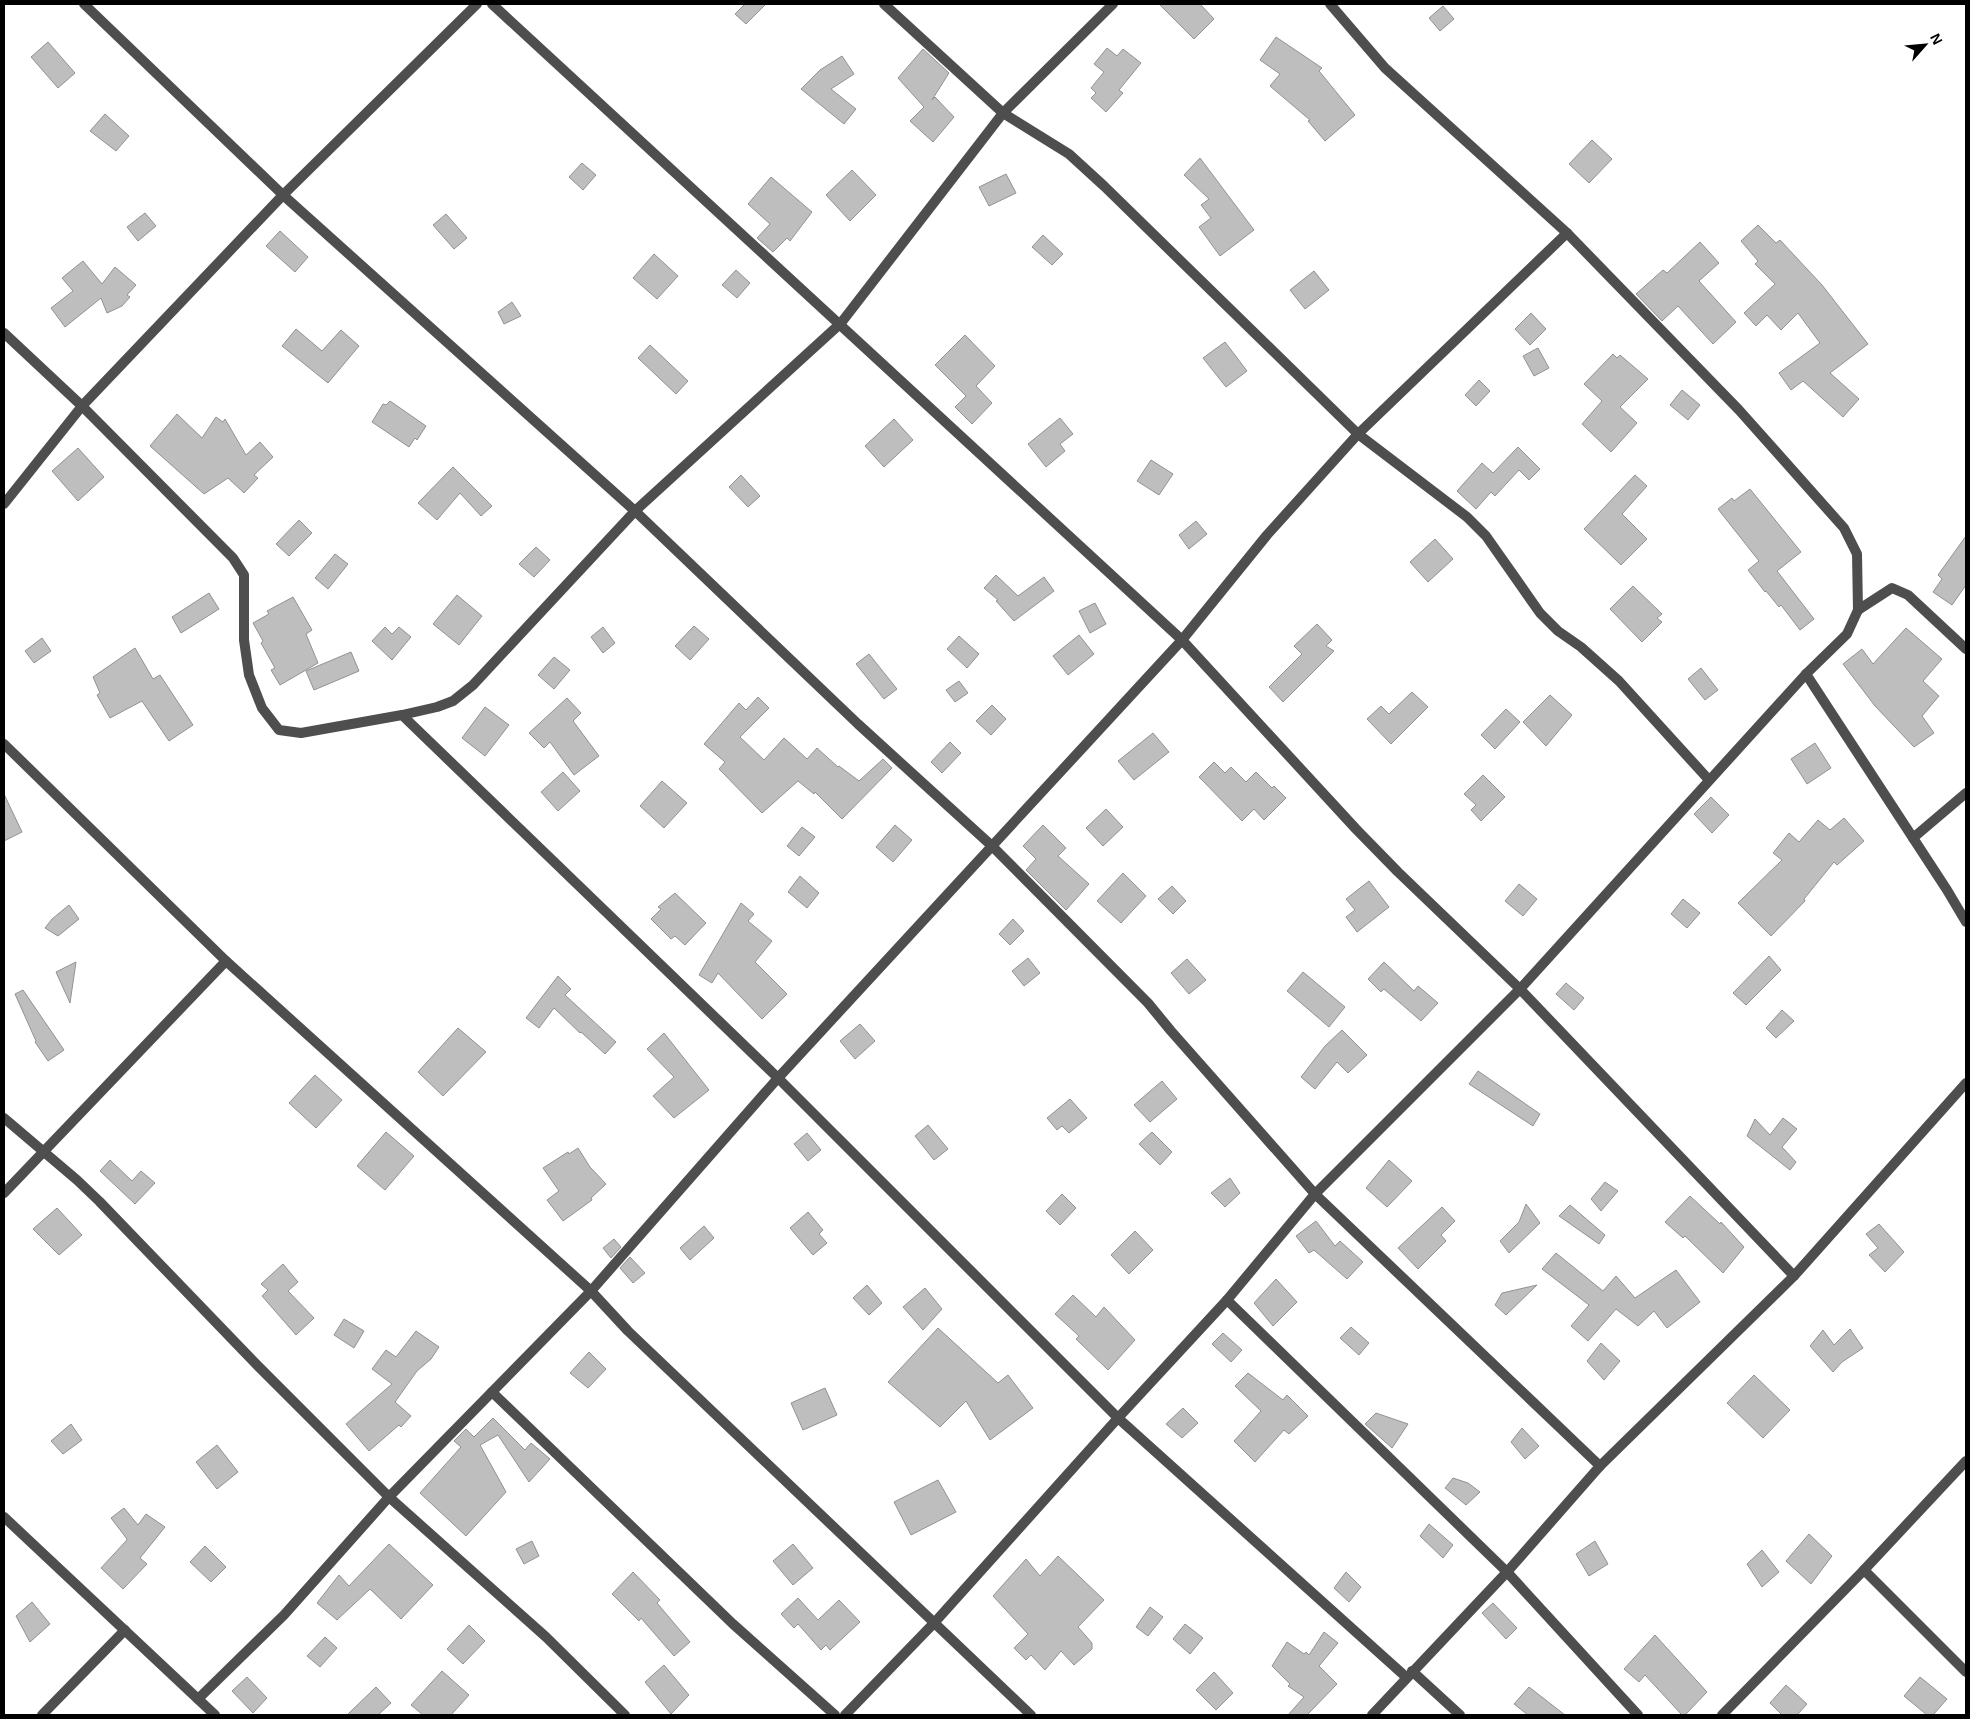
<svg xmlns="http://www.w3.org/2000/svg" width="1970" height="1719" viewBox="0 0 1970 1719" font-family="Helvetica,sans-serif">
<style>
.building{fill:#bebebe;stroke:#929292}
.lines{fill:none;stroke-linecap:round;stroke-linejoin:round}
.minor{stroke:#4e4e4e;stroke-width:10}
</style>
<rect width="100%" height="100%" fill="#fff"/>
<!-- building -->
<g class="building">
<polygon points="745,4 766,4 746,24 735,14"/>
<polygon points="1159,4 1200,4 1214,19 1194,39"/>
<polygon points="1443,6 1454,19 1440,31 1429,18"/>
<polygon points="1276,37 1322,68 1319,71 1355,115 1325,141 1308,121 1310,120 1270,86 1280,74 1260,60"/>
<polygon points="48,42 75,73 58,88 31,57"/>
<polygon points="1107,48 1117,56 1123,49 1141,63 1119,90 1123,93 1106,112 1091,98 1096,93 1091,88 1104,72 1094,64"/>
<polygon points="923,49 949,73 932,100 935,97 954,117 933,142 910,121 924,107 898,78"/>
<polygon points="842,56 854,74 831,89 856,109 844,124 801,89 820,70"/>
<polygon points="105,114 129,136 116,151 90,131"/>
<polygon points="1592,140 1612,159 1589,183 1569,164"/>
<polygon points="1200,158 1254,230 1220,256 1199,227 1211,218 1201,205 1209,199 1184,175"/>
<polygon points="582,163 596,175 583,190 569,177"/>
<polygon points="852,170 876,195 850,221 826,195"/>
<polygon points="1006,174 1016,193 989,206 979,187"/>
<polygon points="771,177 812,212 790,241 787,238 773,252 757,238 770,224 748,204"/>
<polygon points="145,213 156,226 138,241 127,227"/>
<polygon points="446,214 467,238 454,249 433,225"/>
<polygon points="1758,225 1776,243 1780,240 1822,285 1868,344 1830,373 1859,399 1843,417 1803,381 1791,390 1779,373 1820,343 1798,313 1781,330 1767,315 1756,326 1744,313 1775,284 1755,264 1758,261 1741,241"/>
<polygon points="280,231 308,257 295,272 266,246"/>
<polygon points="1043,235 1063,254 1052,265 1032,247"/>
<polygon points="1700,242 1719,263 1699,281 1736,322 1713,344 1678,306 1662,321 1636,294 1663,270 1667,273"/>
<polygon points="654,254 678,276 657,299 633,278"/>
<polygon points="83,261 102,284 115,267 136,285 127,295 130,297 122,306 107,313 101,298 65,327 51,308 73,291 62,278"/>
<polygon points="736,270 750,283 737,298 722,285"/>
<polygon points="1314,271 1329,290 1305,309 1290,290"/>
<polygon points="512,302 521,316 504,324 498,312"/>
<polygon points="1531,313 1546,329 1530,345 1515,329"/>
<polygon points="296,329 322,351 341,330 359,346 328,383 282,346"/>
<polygon points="965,335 995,366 976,386 992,403 972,424 955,407 966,396 935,365"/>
<polygon points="1225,342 1247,371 1226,387 1203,358"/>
<polygon points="650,345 688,381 676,394 638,358"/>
<polygon points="1538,348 1549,368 1534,376 1523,356"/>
<polygon points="1613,354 1617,358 1620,355 1648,379 1620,407 1637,423 1611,452 1582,424 1602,401 1584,384"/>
<polygon points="1479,380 1490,391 1476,406 1465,395"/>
<polygon points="1682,390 1700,405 1688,420 1670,405"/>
<polygon points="390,401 426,426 417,440 415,438 409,447 372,422 383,404 386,405"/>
<polygon points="177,414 202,438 216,417 223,422 225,419 246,455 260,442 273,457 254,475 258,478 244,493 228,478 204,494 150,446"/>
<polygon points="1060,418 1073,434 1060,444 1065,451 1046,467 1028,444"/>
<polygon points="894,419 913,440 884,467 865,446"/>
<polygon points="1518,447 1540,469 1529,480 1519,470 1495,496 1491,492 1476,509 1457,491 1482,463 1493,473"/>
<polygon points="78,448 104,477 78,501 52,471"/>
<polygon points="1151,460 1173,474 1159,495 1137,481"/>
<polygon points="453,467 492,506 481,516 460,493 437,520 418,503"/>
<polygon points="741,475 760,496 748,507 729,487"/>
<polygon points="1635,475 1647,486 1622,514 1647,539 1621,565 1584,529"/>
<polygon points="1750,489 1801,552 1777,571 1814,619 1800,630 1781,605 1779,607 1766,591 1765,592 1748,570 1759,561 1718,509 1732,498 1734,501"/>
<polygon points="299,520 312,533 289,556 276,544"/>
<polygon points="1196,521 1207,534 1189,549 1179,535"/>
<polygon points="1966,536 1966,585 1952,605 1933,592 1942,579 1938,575"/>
<polygon points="1435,539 1453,559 1428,582 1410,562"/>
<polygon points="536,547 550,560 534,577 519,564"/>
<polygon points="335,554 348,564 328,589 315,578"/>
<polygon points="996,575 1018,596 1044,577 1054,591 1014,621 996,601 998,600 984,588"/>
<polygon points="1633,586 1662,614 1657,618 1662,622 1642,642 1610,609"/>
<polygon points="209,593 219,609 181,633 172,617"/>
<polygon points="457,595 482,616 459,645 433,624"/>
<polygon points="293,597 312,630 306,634 318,663 280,685 271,670 275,668 261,643 263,641 253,623 269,614 267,611"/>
<polygon points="1095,603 1106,624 1090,633 1079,611"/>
<polygon points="1317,624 1332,640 1326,646 1334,651 1283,702 1269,687 1302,654 1294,646"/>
<polygon points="694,626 709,639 690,660 675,646"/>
<polygon points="385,627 392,634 399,627 411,637 392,660 372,641"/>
<polygon points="603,627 615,643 603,653 591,637"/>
<polygon points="1906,628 1942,659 1923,681 1939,696 1922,716 1934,733 1914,747 1875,706 1843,664 1862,649 1873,664"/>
<polygon points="1079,635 1094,654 1068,675 1053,656"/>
<polygon points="959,636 979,654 967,668 947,649"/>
<polygon points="42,638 51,651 34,663 25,651"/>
<polygon points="135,648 153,679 160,675 193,725 169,741 142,701 110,718 97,695 100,693 93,677"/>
<polygon points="351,652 359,671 314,690 306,671"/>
<polygon points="869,654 897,689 884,699 856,664"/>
<polygon points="554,657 570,670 554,689 538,675"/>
<polygon points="1701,668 1718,690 1705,700 1688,679"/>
<polygon points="959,681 968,693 955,702 946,690"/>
<polygon points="1412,692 1428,707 1391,744 1367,719 1381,706 1389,714"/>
<polygon points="1550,695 1572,715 1546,746 1523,722"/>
<polygon points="758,697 769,708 740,737 764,760 784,738 807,759 817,748 838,767 839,766 859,781 883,759 892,768 842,819 815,792 814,794 798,781 762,813 719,769 725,762 704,744 739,703 746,710"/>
<polygon points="567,698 581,713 573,721 599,756 574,775 550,742 544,748 529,733"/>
<polygon points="992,705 1006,719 991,735 976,721"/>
<polygon points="485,707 509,725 485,756 462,738"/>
<polygon points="1506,709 1520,722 1495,749 1481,735"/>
<polygon points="1153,733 1169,752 1134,780 1118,761"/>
<polygon points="950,742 961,753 942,773 931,762"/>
<polygon points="1815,743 1831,768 1807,784 1791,759"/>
<polygon points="1214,762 1225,773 1231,767 1246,782 1256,772 1272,788 1274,786 1286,798 1264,820 1254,809 1242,821 1199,777"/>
<polygon points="563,772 580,791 558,811 541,792"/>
<polygon points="1483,775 1505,797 1481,821 1471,810 1476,805 1464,794"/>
<polygon points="662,781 687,803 664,828 640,806"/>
<polygon points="4,794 22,832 4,841"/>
<polygon points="1711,797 1729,815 1712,833 1694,814"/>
<polygon points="1106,809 1123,827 1103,846 1086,828"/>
<polygon points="1844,818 1864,841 1837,865 1834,862 1804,899 1805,901 1771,936 1738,903 1782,860 1773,853 1789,833 1799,842 1818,820 1830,830"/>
<polygon points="895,825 912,840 893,862 876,847"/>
<polygon points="1043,825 1066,848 1058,856 1089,884 1066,910 1026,870 1036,859 1023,846"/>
<polygon points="802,827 815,837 799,856 787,846"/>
<polygon points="1123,873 1146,896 1121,923 1097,901"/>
<polygon points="800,876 819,893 807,908 788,892"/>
<polygon points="1369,881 1389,907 1357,932 1346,917 1355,910 1346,899"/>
<polygon points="1519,884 1537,899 1523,916 1505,901"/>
<polygon points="1172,886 1186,901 1173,914 1158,899"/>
<polygon points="675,893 706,923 685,945 675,936 671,939 651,919 661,909 658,907"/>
<polygon points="1683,899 1700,913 1687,928 1671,914"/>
<polygon points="741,903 754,914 748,921 772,941 755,962 787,994 762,1019 718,973 712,983 699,975"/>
<polygon points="69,905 79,919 58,936 45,928 52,919"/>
<polygon points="1013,919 1024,931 1010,945 999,934"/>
<polygon points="1769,956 1781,970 1746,1005 1733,993"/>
<polygon points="1028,958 1040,973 1024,986 1012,971"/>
<polygon points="1187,959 1206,980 1189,994 1171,973"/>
<polygon points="76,962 70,1003 56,972"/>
<polygon points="1384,962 1414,991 1418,986 1438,1003 1421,1021 1384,989 1381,992 1368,979"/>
<polygon points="1303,972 1345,1007 1329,1027 1287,991"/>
<polygon points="558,976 571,989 565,995 616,1042 605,1054 581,1032 580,1033 554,1008 539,1028 526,1018"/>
<polygon points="1566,983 1584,998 1574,1010 1556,994"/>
<polygon points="23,990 64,1050 48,1061 35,1042 36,1041 15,994"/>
<polygon points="1782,1010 1794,1021 1776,1038 1766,1028"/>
<polygon points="860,1024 875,1041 855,1059 840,1041"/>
<polygon points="458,1028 486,1052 443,1096 418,1072"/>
<polygon points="1342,1030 1367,1055 1348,1073 1337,1062 1315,1089 1301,1077 1325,1046"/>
<polygon points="664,1033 709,1090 674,1118 653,1096 674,1077 647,1049"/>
<polygon points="1478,1071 1540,1114 1533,1126 1469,1084"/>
<polygon points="315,1075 342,1100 316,1128 289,1103"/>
<polygon points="1162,1081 1177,1099 1150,1122 1134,1105"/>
<polygon points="1070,1099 1087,1118 1069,1133 1062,1126 1057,1130 1047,1118"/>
<polygon points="1783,1118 1797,1129 1782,1147 1796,1162 1790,1170 1747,1136 1755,1119 1770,1135"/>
<polygon points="928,1125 948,1149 934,1160 915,1136"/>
<polygon points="386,1132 414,1156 385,1190 357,1166"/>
<polygon points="1152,1132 1172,1152 1160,1165 1139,1144"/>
<polygon points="807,1133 821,1150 808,1161 794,1144"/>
<polygon points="578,1148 590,1167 606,1184 591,1198 592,1200 563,1221 547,1200 559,1191 543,1168 568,1152 569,1154"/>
<polygon points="110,1160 132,1181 141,1171 155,1183 135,1204 100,1171"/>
<polygon points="1389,1160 1412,1181 1387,1207 1366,1188"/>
<polygon points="1230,1178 1240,1193 1225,1207 1211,1193"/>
<polygon points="1605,1182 1618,1191 1601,1211 1591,1199"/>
<polygon points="1062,1194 1076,1208 1060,1225 1046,1211"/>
<polygon points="1690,1196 1720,1224 1721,1222 1744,1247 1723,1273 1685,1236 1683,1238 1665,1222"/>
<polygon points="1526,1204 1540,1223 1509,1253 1500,1241 1519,1222"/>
<polygon points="1570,1205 1605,1235 1599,1244 1559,1216"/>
<polygon points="1442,1207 1455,1221 1441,1235 1446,1241 1418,1269 1398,1248"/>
<polygon points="57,1208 82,1235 59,1255 33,1229"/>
<polygon points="808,1212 823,1230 819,1234 827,1243 813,1255 790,1228"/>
<polygon points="1316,1221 1335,1246 1340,1241 1363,1262 1347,1279 1314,1250 1309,1253 1296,1236"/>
<polygon points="1879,1224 1904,1252 1885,1272 1869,1255 1878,1248 1866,1234"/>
<polygon points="704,1226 714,1238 690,1260 680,1248"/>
<polygon points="1135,1231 1153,1250 1129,1274 1111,1255"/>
<polygon points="614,1239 621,1247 611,1258 603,1248"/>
<polygon points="1556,1253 1603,1291 1616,1276 1635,1298 1676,1270 1700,1302 1667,1328 1654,1311 1638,1326 1616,1309 1588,1341 1571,1326 1589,1305 1542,1269"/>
<polygon points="630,1257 645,1273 633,1283 620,1268"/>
<polygon points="283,1264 298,1282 288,1291 314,1318 296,1335 262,1296 268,1290 261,1284"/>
<polygon points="1276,1279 1297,1302 1273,1326 1254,1303"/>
<polygon points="867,1285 882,1303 869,1315 853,1298"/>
<polygon points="1537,1285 1506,1315 1495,1305 1502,1293"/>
<polygon points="925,1288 942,1309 923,1330 903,1307"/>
<polygon points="1073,1295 1096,1317 1104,1307 1135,1340 1108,1370 1076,1339 1079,1336 1055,1314"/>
<polygon points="344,1319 364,1331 354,1348 334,1335"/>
<polygon points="1351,1327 1369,1343 1359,1355 1340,1338"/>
<polygon points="938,1328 998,1383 1008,1375 1033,1408 990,1440 966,1401 940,1427 888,1382"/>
<polygon points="1850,1329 1863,1348 1842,1362 1833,1372 1810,1346 1823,1330 1834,1345"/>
<polygon points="416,1331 439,1347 431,1359 417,1371 395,1402 411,1416 401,1427 399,1425 369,1451 346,1424 392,1384 372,1369 386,1350 396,1357"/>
<polygon points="1223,1333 1242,1350 1231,1362 1212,1344"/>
<polygon points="1601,1343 1620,1361 1604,1380 1587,1361"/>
<polygon points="589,1352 606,1369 588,1388 570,1373"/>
<polygon points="1248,1373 1283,1400 1287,1395 1308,1416 1289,1434 1284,1430 1255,1462 1234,1441 1261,1411 1235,1386"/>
<polygon points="1754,1375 1790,1410 1763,1438 1727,1403"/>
<polygon points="825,1388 837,1415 803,1430 791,1403"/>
<polygon points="1183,1408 1198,1423 1182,1438 1166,1424"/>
<polygon points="1376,1413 1408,1424 1392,1448 1365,1424"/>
<polygon points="493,1418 525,1450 531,1443 550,1459 529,1482 498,1435 480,1445 506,1492 466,1536 420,1493 461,1447 454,1441 466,1429 474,1437"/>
<polygon points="71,1424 82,1440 63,1454 51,1441"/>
<polygon points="1522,1428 1539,1446 1525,1459 1511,1442"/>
<polygon points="217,1445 238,1472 217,1489 196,1462"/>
<polygon points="1453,1478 1468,1483 1480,1492 1466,1505 1445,1488"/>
<polygon points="938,1480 956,1512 911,1535 894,1502"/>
<polygon points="124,1508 138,1525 146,1514 165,1527 140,1558 147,1564 123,1589 101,1568 126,1541 127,1539 111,1518"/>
<polygon points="1429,1524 1453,1545 1443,1558 1420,1536"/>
<polygon points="1809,1534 1832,1556 1811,1584 1786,1561"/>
<polygon points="532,1541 539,1556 524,1564 516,1549"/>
<polygon points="1595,1541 1608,1564 1589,1576 1576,1554"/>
<polygon points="389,1544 433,1585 401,1619 370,1589 337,1620 317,1603 339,1575 349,1586"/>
<polygon points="793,1544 813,1568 793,1585 773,1561"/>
<polygon points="205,1546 226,1567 211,1582 190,1562"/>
<polygon points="1762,1550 1779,1572 1762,1587 1747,1564"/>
<polygon points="1058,1556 1104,1600 1078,1627 1092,1643 1092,1649 1074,1665 1061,1651 1045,1670 1031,1655 1026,1660 1014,1648 1028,1634 993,1596 1026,1559 1040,1576"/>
<polygon points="633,1572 660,1600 657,1603 690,1642 674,1656 641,1618 639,1621 612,1594"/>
<polygon points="1346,1572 1361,1587 1349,1602 1334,1588"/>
<polygon points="798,1598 818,1620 839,1600 860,1622 830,1650 826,1645 821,1650 798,1624 794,1628 781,1614"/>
<polygon points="32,1602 50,1624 30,1642 16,1616"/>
<polygon points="1493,1603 1517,1628 1506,1639 1482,1613"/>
<polygon points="1150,1607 1163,1617 1148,1636 1136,1627"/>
<polygon points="1185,1624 1203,1638 1190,1654 1173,1639"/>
<polygon points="469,1625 485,1641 463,1664 447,1649"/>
<polygon points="1324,1632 1338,1643 1319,1666 1337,1684 1307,1715 1288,1715 1304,1697 1288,1686 1290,1684 1272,1666 1287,1642 1304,1654 1306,1652 1309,1655"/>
<polygon points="1655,1635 1707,1692 1685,1715 1682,1715 1645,1675 1639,1682 1624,1669"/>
<polygon points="325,1637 337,1648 320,1667 307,1656"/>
<polygon points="664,1665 689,1695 671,1714 645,1682"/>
<polygon points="442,1671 469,1695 451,1715 423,1715 411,1705"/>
<polygon points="1214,1672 1233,1693 1216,1710 1196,1690"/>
<polygon points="247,1677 267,1698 253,1713 232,1691"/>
<polygon points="1920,1677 1947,1699 1933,1715 1927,1715 1904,1696"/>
<polygon points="1786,1685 1807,1704 1797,1715 1782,1715 1770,1703"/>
<polygon points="376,1687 391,1703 378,1715 347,1715"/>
<polygon points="1529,1687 1565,1715 1528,1715 1514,1704"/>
</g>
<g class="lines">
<!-- minor -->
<g class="minor">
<polyline points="84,4 283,195 635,511 858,724 992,846 1148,1003 1171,1031 1315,1194 1600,1466"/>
<polyline points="492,4 1182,640 1356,829 1398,872 1520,989 1794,1276"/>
<polyline points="884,4 1003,113 1069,154 1104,186 1358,434 1467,517 1486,536 1540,613 1558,631 1581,647 1619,681 1709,780"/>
<polyline points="4,333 82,406 233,558 244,575 244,640 249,675 262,708 279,730 301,733 402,715 778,1078 1118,1418 1406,1677"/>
<polyline points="4,504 82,406 283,195 477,4"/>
<polyline points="1858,610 1892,588 1908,595 1966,649"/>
<polyline points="1806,674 1947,890 1966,922"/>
<polyline points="402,715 437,707 453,701 473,685 635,511 841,323 1003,113 1113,4"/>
<polyline points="4,744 226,961 591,1291 628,1331 1031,1715"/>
<polyline points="1913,838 1966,793"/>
<polyline points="4,1118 77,1180 99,1201 258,1366 389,1497 546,1637 625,1715"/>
<polyline points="4,1193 226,961"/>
<polyline points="1227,1300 1507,1572 1638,1715"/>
<polyline points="492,1392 733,1624 835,1715"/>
<polyline points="4,1517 215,1715"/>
<polyline points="1864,1570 1966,1672"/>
<polyline points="1412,1671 1460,1715"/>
<polyline points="198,1699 284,1615 389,1497 591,1291 778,1078 1182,640 1267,535 1358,434 1567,233"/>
<polyline points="42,1715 125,1630"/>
<polyline points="845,1715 935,1622 1118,1418 1227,1300 1315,1194 1520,989 1806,674 1847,634 1858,610 1857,554 1844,528 1739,410 1567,233 1385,68 1330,4"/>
<polyline points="1372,1715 1507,1572 1600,1466 1794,1276 1966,1083"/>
<polyline points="1722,1715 1864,1570 1966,1461"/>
</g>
</g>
<!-- border -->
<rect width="1970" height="1719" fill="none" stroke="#000000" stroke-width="10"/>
<!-- north arrow -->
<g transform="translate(1925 45) rotate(63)" stroke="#ffffff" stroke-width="4" paint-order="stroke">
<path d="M0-4L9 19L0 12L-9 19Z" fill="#000000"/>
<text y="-8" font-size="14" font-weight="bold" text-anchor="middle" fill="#000000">N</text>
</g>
</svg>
